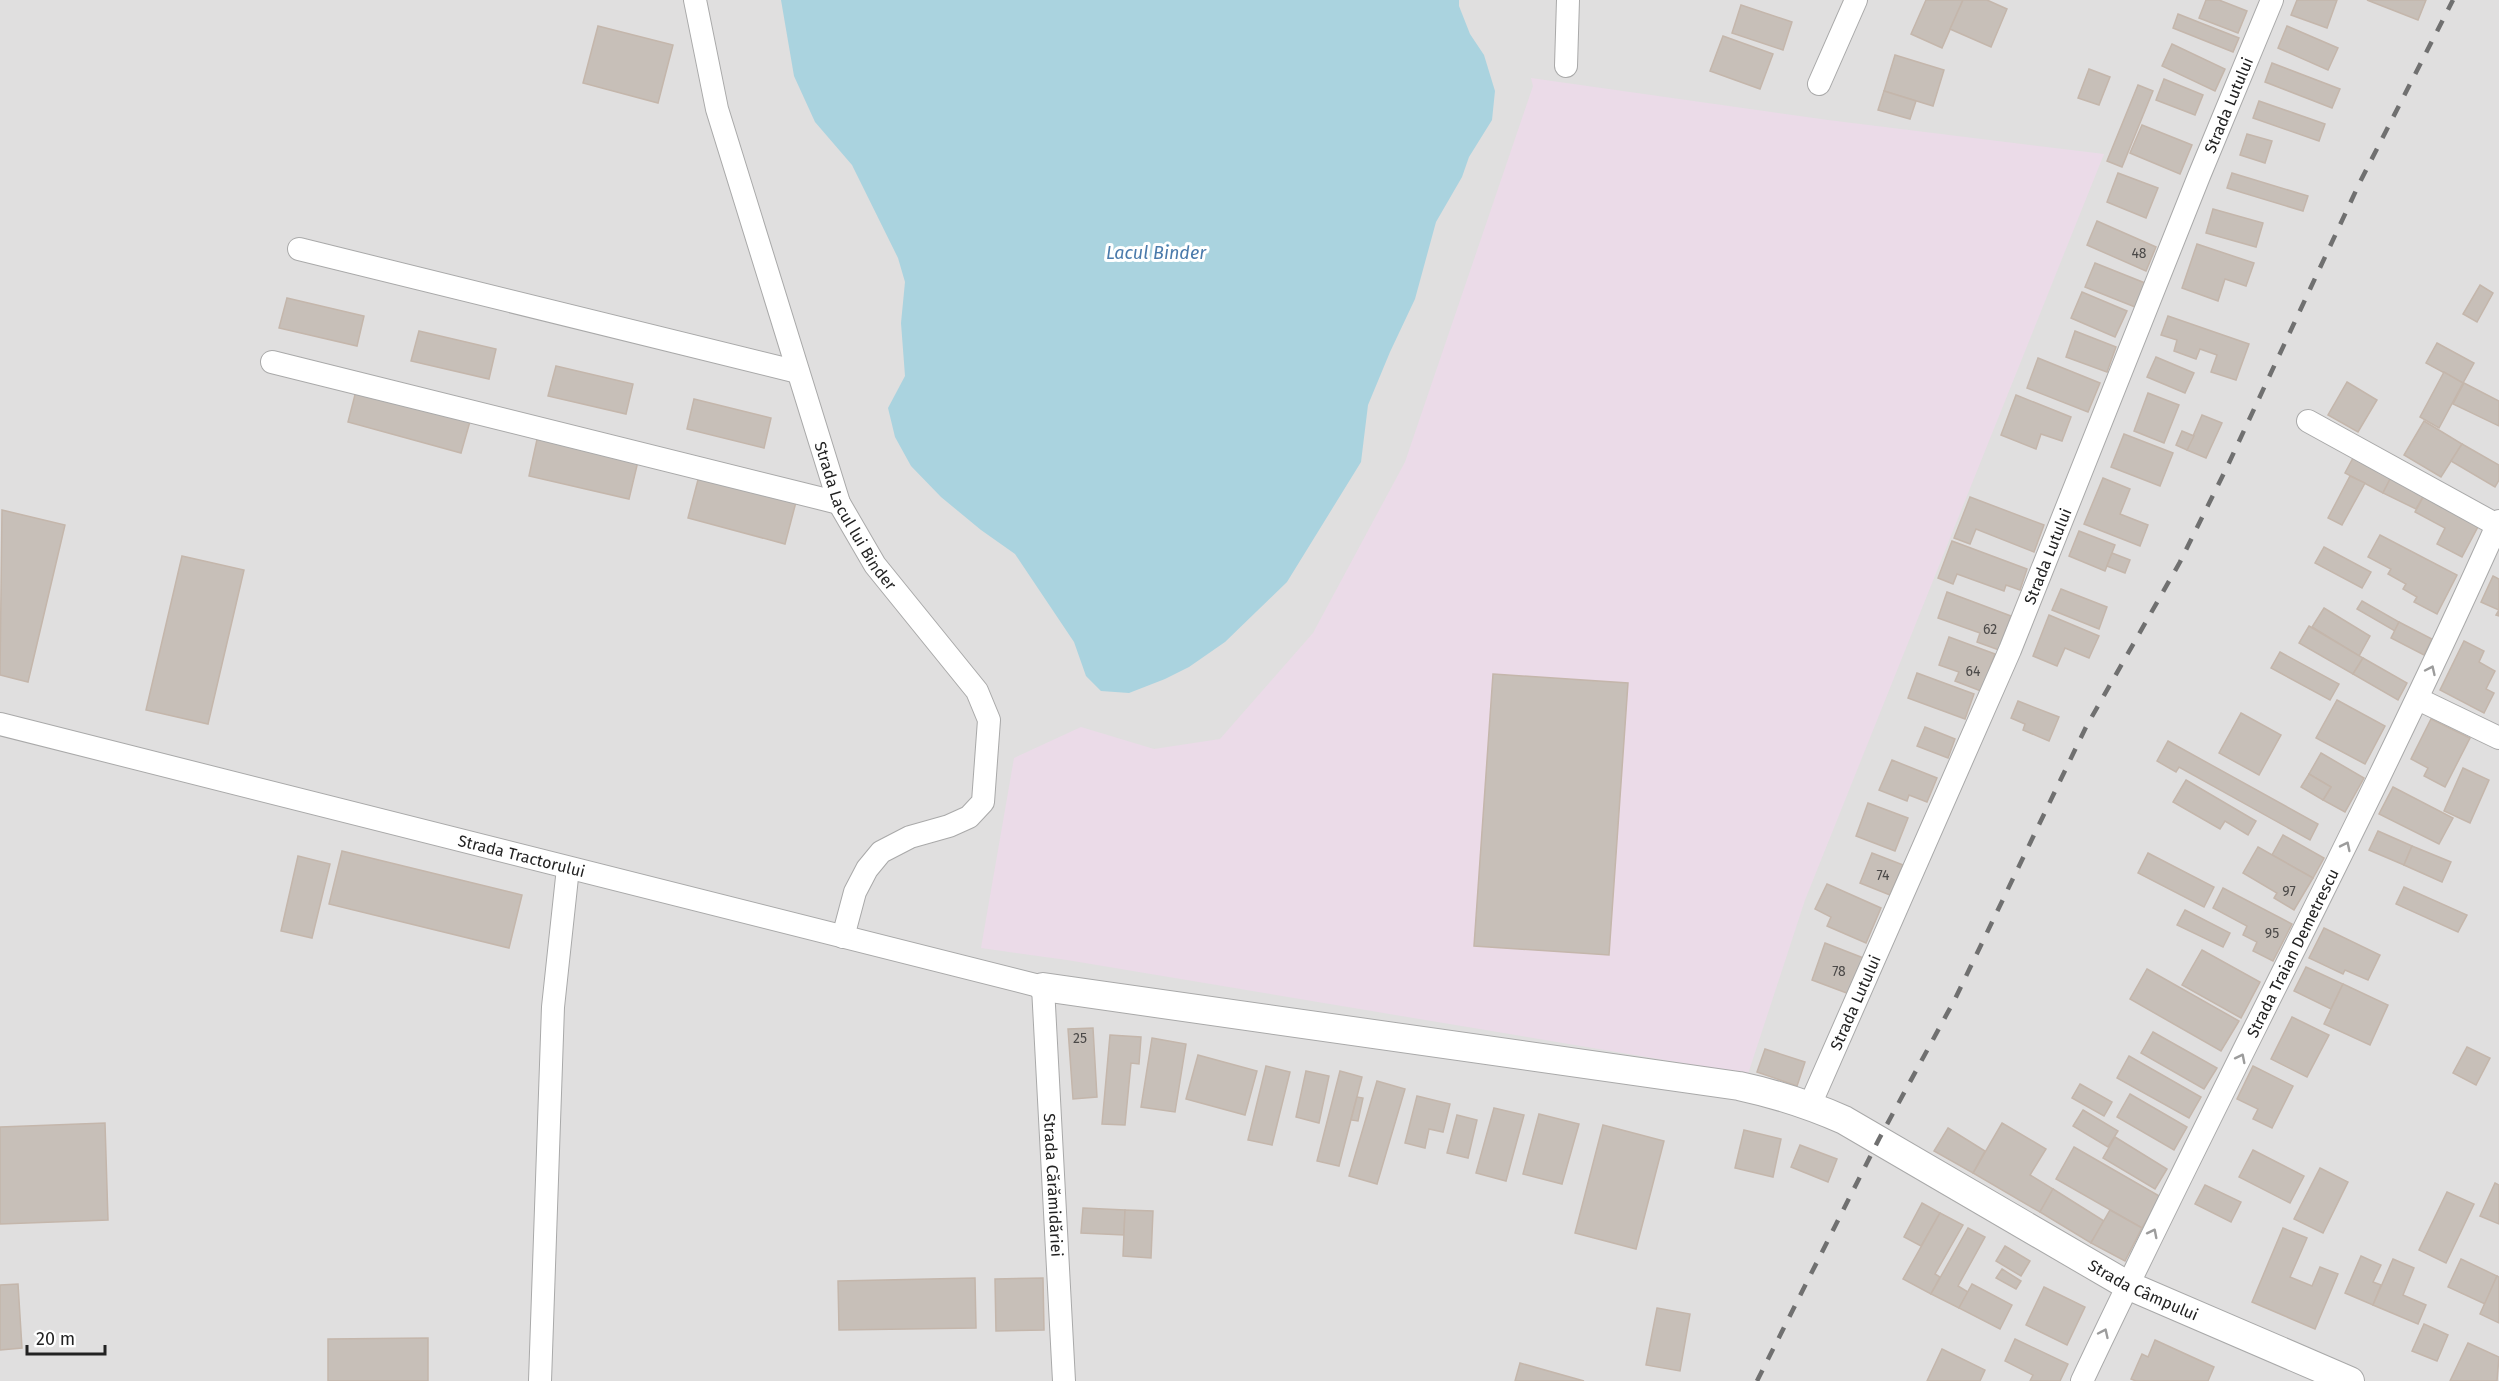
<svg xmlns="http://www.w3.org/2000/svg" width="2499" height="1381" viewBox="0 0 2499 1381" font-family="'Fira Sans',sans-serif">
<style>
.residential{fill:#e0dfdf}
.industrial{fill:#ebdbe8}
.water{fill:#aad3df}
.building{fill:#c7bfb8;stroke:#c4b6ab;stroke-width:1.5}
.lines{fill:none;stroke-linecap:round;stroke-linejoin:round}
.minor-casing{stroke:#a9a9a9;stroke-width:24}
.tertiary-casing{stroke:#a9a9a9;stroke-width:30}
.minor{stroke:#fff;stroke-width:22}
.tertiary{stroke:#fff;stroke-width:28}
.rail{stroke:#707070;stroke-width:4.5;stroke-dasharray:12 12;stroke-linecap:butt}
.oneway{stroke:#9c9c9c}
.labels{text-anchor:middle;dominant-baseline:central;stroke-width:6;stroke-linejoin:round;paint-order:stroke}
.number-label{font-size:14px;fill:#4b4948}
.street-label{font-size:16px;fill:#222;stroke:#fff}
.water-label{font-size:18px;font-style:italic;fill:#4a7aab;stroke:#fff}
</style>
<rect width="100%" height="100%" fill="#f2efe9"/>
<!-- residential -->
<rect class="residential" x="0" y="0" width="2499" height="1381"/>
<!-- industrial -->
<polygon class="industrial" points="1531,78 1828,120 2104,154 1805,900 1748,1074 1067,960 981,948 1014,758 1081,727 1154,749 1220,739 1313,633 1405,462 1533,86"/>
<!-- water -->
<polygon class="water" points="781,0 1459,0 1459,6 1470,34 1484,55 1495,91 1492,120 1469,157 1462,177 1436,222 1415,299 1390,352 1368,405 1361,462 1287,582 1225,642 1189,667 1165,679 1129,693 1101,691 1086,676 1074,642 1015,554 981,530 941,497 911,466 895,437 888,408 905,376 901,323 905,282 898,258 852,165 815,122 794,76"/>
<!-- building -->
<g class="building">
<polygon points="1926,0 1963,0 1942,48 1911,34"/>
<polygon points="1963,0 1987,0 2007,9 1991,47 1950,29"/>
<polygon points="2206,0 2219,0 2247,11 2238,33 2199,18"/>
<polygon points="2297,0 2337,0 2327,28 2291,15"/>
<polygon points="2367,0 2426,0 2418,20"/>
<polygon points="1741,5 1792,22 1783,50 1732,33"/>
<polygon points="2178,14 2239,38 2233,52 2173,28"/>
<polygon points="598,26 673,45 658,103 583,83"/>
<polygon points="2287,26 2338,48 2328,70 2278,48"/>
<polygon points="1723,36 1773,54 1760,89 1710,71"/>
<polygon points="2172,44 2225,69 2215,91 2162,66"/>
<polygon points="1895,55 1944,70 1933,106 1884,91"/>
<polygon points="2272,63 2340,89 2332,108 2265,82"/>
<polygon points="2089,69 2110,77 2099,105 2078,98"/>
<polygon points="2164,79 2203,95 2195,115 2156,100"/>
<polygon points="2138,85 2153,91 2122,167 2107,161"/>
<polygon points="1884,91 1916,101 1910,119 1878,110"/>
<polygon points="2259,101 2325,124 2319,141 2253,118"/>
<polygon points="2142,125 2192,145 2180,174 2130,153"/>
<polygon points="2247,134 2272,141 2265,163 2240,155"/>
<polygon points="2118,173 2158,188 2146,218 2107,202"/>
<polygon points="2232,173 2308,196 2303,211 2227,188"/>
<polygon points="2213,209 2263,223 2256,247 2206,233"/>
<polygon points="2097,221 2156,247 2146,271 2087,245"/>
<polygon points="2197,244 2254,263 2246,286 2225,279 2218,301 2182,288"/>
<polygon points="2095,263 2145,283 2135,307 2085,287"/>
<polygon points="2480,285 2493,293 2477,322 2463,314"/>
<polygon points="2082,292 2127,311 2115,337 2071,318"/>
<polygon points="287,298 364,316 357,346 279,328"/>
<polygon points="2168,316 2249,344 2236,380 2211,372 2217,355 2200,349 2196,359 2174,351 2177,340 2161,335"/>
<polygon points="419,331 496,349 489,379 411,361"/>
<polygon points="2075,331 2116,347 2107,372 2066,357"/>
<polygon points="2437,343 2474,363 2463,383 2426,363"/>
<polygon points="2156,357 2194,373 2185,393 2147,377"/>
<polygon points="2038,358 2100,383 2088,412 2027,388"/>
<polygon points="556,366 633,384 626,414 548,396"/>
<polygon points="2444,372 2463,383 2439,428 2420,417"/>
<polygon points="2347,382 2377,400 2358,432 2328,415"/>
<polygon points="2464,383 2499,401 2499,426 2453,404"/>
<polygon points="357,387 471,418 461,453 348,422"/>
<polygon points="2148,393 2179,405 2164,443 2134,431"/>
<polygon points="2016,395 2071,417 2062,441 2041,434 2036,449 2001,435"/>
<polygon points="694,399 771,418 764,448 687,429"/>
<polygon points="2202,415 2222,423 2206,458 2187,450"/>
<polygon points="2424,421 2462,444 2441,477 2404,455"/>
<polygon points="2182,431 2194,436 2187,450 2176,445"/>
<polygon points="2124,434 2173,453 2160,486 2111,467"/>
<polygon points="538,435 639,457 629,499 529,476"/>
<polygon points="2462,444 2499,465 2499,480 2495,487 2451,461"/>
<polygon points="2353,458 2391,478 2383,493 2345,473"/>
<polygon points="2392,475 2426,492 2416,509 2383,493"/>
<polygon points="699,476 796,502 785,544 688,518"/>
<polygon points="2350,476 2365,483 2342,525 2328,518"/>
<polygon points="2103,478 2130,489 2120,514 2148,525 2140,546 2084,524"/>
<polygon points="2426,492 2481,521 2462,557 2437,544 2445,528 2415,512"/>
<polygon points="1970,497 2044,525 2034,552 1976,529 1970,544 1954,538"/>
<polygon points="2,510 65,525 28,682 0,675"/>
<polygon points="2079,531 2115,545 2105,571 2069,556"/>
<polygon points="2380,535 2457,575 2437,614 2414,602 2417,597 2403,589 2406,584 2388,574 2391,569 2368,557"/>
<polygon points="1952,541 2027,569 2020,590 2006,585 2004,591 1957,574 1953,584 1938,578"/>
<polygon points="2324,547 2371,572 2362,588 2315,563"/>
<polygon points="2112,553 2130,560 2125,573 2107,566"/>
<polygon points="182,556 244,570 208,724 146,710"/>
<polygon points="2493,576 2499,579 2499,616 2496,615 2499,610 2481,602"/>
<polygon points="2061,589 2107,607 2099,629 2052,610"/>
<polygon points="1947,592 2011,616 1999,650 1977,642 1980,633 1938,618"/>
<polygon points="2362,601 2399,622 2395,631 2357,609"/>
<polygon points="2324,608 2370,636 2359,656 2312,627"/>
<polygon points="2049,615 2099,636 2089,658 2065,648 2057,666 2033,656"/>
<polygon points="2399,622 2432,639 2424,655 2391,638"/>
<polygon points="2309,626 2363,658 2353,674 2299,643"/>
<polygon points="1949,637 1995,654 1981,691 1955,681 1959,672 1939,665"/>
<polygon points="2464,641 2484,651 2479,662 2495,671 2486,689 2494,693 2484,713 2440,690"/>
<polygon points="2280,652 2339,684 2330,700 2271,668"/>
<polygon points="2363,658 2407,683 2398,700 2353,674"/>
<polygon points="1917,673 1974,694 1965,719 1908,698"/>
<polygon points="1493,674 1628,683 1609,955 1474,946"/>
<polygon points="2337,700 2385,726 2365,764 2316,738"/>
<polygon points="2018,701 2059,717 2049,741 2023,730 2025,724 2011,718"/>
<polygon points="2241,713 2281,735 2259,775 2219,753"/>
<polygon points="2431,719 2470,738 2445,787 2424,776 2428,768 2411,759"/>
<polygon points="1925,727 1955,739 1948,758 1917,746"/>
<polygon points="2168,741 2318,824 2310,840 2179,767 2176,772 2157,761"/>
<polygon points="2321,753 2364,778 2345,812 2323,800 2331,787 2309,774"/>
<polygon points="1892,760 1937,778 1927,802 1909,795 1907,801 1879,790"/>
<polygon points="2463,768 2489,780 2470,823 2444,811"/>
<polygon points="2309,774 2331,787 2323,800 2301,787"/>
<polygon points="2186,780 2256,821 2248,835 2225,821 2220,829 2173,802"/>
<polygon points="2393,787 2453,818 2439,844 2379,814"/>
<polygon points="1868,803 1908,818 1895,851 1856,836"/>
<polygon points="2378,831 2412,846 2404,865 2369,850"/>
<polygon points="2283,835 2324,858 2313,878 2272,855"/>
<polygon points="2412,846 2451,862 2442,882 2404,865"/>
<polygon points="2258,847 2313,878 2294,910 2274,898 2277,893 2243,873"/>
<polygon points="342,851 522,895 509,948 329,904"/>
<polygon points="1872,853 1903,865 1890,895 1860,883"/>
<polygon points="2148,853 2214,887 2204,907 2138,873"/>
<polygon points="298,856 330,864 312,938 281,931"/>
<polygon points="1827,884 1881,908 1866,943 1827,926 1831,917 1815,909"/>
<polygon points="2404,887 2467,915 2458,932 2396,904"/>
<polygon points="2223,888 2292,924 2273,961 2253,951 2257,942 2243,935 2247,926 2213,908"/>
<polygon points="2185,910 2230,933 2223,947 2177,925"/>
<polygon points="2324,928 2380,955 2368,980 2345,970 2343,974 2309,958"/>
<polygon points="1825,943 1866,959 1852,995 1812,980"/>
<polygon points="2202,950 2260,982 2241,1018 2182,985"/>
<polygon points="2306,967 2343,984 2331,1009 2294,991"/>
<polygon points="2147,969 2239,1021 2221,1051 2130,999"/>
<polygon points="2343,984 2388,1005 2370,1045 2324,1024"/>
<polygon points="2292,1017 2329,1035 2307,1077 2271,1059"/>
<polygon points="1093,1028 1097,1097 1073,1099 1068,1029"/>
<polygon points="2153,1032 2217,1068 2204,1089 2141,1053"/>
<polygon points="1110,1035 1141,1037 1139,1064 1131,1063 1125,1125 1102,1124"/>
<polygon points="1152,1038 1186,1044 1175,1112 1141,1107"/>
<polygon points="2467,1047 2490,1058 2476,1085 2453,1073"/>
<polygon points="1765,1049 1805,1062 1797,1086 1757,1072"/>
<polygon points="1198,1055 1257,1071 1245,1115 1186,1099"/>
<polygon points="2129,1056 2201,1097 2189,1118 2117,1078"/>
<polygon points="1266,1066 1290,1072 1272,1145 1248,1140"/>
<polygon points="2253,1066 2293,1086 2272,1128 2253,1119 2258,1109 2237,1099"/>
<polygon points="1306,1071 1329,1076 1319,1123 1296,1117"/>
<polygon points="1340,1071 1362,1077 1339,1166 1317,1161"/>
<polygon points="1377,1081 1405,1089 1377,1184 1349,1176"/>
<polygon points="2080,1084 2112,1102 2104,1116 2072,1098"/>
<polygon points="2130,1094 2187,1127 2174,1150 2117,1117"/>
<polygon points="1417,1096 1450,1104 1443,1132 1429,1129 1425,1148 1405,1143"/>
<polygon points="1357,1097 1363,1098 1358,1121 1351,1120"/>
<polygon points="1494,1108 1524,1115 1506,1181 1476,1173"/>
<polygon points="2083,1110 2118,1131 2108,1147 2073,1126"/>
<polygon points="1539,1114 1579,1124 1562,1184 1523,1174"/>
<polygon points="1457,1115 1477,1120 1468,1158 1447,1153"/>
<polygon points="105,1123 108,1220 0,1224 0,1127"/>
<polygon points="2002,1123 2046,1149 2030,1175 2053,1189 2040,1212 1973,1173"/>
<polygon points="1603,1125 1664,1141 1636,1249 1575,1233"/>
<polygon points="1948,1128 1985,1151 1973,1173 1934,1151"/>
<polygon points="1744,1130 1781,1139 1773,1177 1735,1168"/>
<polygon points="2115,1137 2167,1169 2155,1189 2103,1158"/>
<polygon points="1800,1145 1837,1159 1828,1182 1791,1167"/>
<polygon points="2074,1147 2161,1197 2142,1228 2056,1179"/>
<polygon points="2253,1150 2304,1176 2290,1203 2239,1177"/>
<polygon points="2320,1168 2348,1182 2323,1233 2294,1219"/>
<polygon points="2495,1183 2499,1185 2499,1224 2480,1216"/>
<polygon points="2205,1185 2241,1202 2231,1222 2195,1204"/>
<polygon points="2053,1189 2104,1221 2091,1243 2040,1212"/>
<polygon points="2447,1192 2474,1204 2446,1263 2419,1250"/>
<polygon points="1922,1203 1940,1213 1921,1246 1904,1237"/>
<polygon points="1083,1208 1125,1210 1124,1235 1081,1233"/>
<polygon points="1125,1210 1153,1211 1151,1258 1123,1256"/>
<polygon points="2110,1210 2142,1228 2125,1261 2091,1243"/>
<polygon points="1940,1213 1963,1225 1935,1274 1940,1277 1931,1294 1903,1279"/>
<polygon points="1968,1228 1985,1237 1958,1286 1968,1292 1959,1308 1931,1294"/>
<polygon points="2283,1228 2307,1238 2290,1277 2312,1286 2320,1267 2338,1274 2315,1329 2252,1302"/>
<polygon points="2005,1246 2030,1261 2021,1276 1996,1261"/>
<polygon points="2361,1256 2381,1265 2373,1282 2381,1285 2373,1305 2345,1293"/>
<polygon points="2393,1259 2414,1268 2403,1295 2426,1305 2418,1324 2373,1305"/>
<polygon points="2461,1259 2497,1276 2485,1304 2448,1287"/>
<polygon points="2002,1269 2021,1281 2016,1289 1996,1278"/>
<polygon points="2497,1276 2499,1277 2499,1323 2480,1314"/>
<polygon points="975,1278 976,1328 839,1330 838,1281"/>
<polygon points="1043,1278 1044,1330 996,1331 995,1279"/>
<polygon points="18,1284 22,1348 0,1350 0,1285"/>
<polygon points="1972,1284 2012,1305 2000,1329 1959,1308"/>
<polygon points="2044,1287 2085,1307 2067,1345 2026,1325"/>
<polygon points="1657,1308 1690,1314 1680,1371 1646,1365"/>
<polygon points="2424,1324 2448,1335 2437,1361 2412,1351"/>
<polygon points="428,1338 428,1381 328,1381 328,1339"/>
<polygon points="2015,1339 2068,1364 2060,1381 2030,1381 2033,1375 2005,1361"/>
<polygon points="2155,1340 2214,1367 2208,1381 2136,1381 2131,1379 2142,1354 2148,1357"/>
<polygon points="2468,1343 2499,1357 2497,1381 2450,1381"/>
<polygon points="1942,1349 1985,1370 1980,1381 1927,1381"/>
<polygon points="1520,1363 1584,1381 1515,1381"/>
</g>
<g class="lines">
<defs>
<g id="minor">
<path id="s1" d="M 695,0 L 717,109 L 839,503 L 875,565 L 977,691 L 989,720 L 983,802 L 969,817 L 949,826 L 910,837 L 881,852 L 867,869 L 855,892 L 843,937"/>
<polyline points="1566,66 1568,0"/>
<polyline points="1819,84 1856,0"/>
<polyline points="299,249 798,372"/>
<polyline points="272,362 839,503"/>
<polyline points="2308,421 2497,525"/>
<polyline points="2418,699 2499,738"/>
<path id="s2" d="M 0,724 L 1043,987 L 1064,1381"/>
<path id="s3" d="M 1810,1105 L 2010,650 L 2199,176 L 2272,0"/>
<polyline points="540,1381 553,1007 568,868"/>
<path id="s4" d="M 2082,1381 C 2218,1093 2369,812 2499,521"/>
</g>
<g id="tertiary">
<path id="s5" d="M 1043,987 L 1739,1086 C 1776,1094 1810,1105 1844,1120 L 2127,1285 L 2350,1381"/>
</g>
</defs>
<!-- minor casing -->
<use href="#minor" class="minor-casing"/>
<!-- tertiary casing -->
<use href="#tertiary" class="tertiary-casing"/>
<!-- minor -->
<use href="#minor" class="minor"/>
<!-- tertiary -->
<use href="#tertiary" class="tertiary"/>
<!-- rail -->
<polyline class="rail" points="1757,1381 1879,1139 1955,999 2086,727 2180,562 2227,467 2360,182 2453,0"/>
</g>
<!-- one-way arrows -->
<defs><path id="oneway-chevron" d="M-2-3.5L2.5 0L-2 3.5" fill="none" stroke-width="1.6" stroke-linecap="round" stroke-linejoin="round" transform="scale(1.5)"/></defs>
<g class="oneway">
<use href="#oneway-chevron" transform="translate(2431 670) rotate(-65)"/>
<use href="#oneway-chevron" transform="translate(2346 846) rotate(-64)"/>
<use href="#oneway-chevron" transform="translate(2241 1058) rotate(-63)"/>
<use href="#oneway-chevron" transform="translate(2153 1233) rotate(-63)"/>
<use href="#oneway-chevron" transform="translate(2104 1333) rotate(-65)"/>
</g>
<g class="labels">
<!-- number labels -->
<g class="number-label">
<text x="2139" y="253">48</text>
<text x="1990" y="629">62</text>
<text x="1973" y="671">64</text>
<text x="1883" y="875">74</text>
<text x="2289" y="891">97</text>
<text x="2272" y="933">95</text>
<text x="1839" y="971">78</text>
<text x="1080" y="1038">25</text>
</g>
<!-- street labels -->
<g class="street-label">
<text stroke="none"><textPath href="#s3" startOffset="1084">Strada Lutului</textPath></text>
<text stroke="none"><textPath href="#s1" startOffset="542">Strada Lacul lui Binder</textPath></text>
<text stroke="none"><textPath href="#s3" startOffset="598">Strada Lutului</textPath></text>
<text stroke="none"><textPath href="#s2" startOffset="538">Strada Tractorului</textPath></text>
<text stroke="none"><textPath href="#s4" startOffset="477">Strada Traian Demetrescu</textPath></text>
<text stroke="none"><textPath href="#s3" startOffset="112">Strada Lutului</textPath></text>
<text stroke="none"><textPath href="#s2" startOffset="1274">Strada Cărămidăriei</textPath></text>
<text stroke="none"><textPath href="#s5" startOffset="1158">Strada Câmpului</textPath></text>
</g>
<!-- water labels -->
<g class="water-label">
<text x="1156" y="253">Lacul Binder</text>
</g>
</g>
<!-- scale -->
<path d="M27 1345v9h78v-9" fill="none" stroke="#222222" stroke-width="3"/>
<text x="36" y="1345" font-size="18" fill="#222222" stroke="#ffffff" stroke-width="4.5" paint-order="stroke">20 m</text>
</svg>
